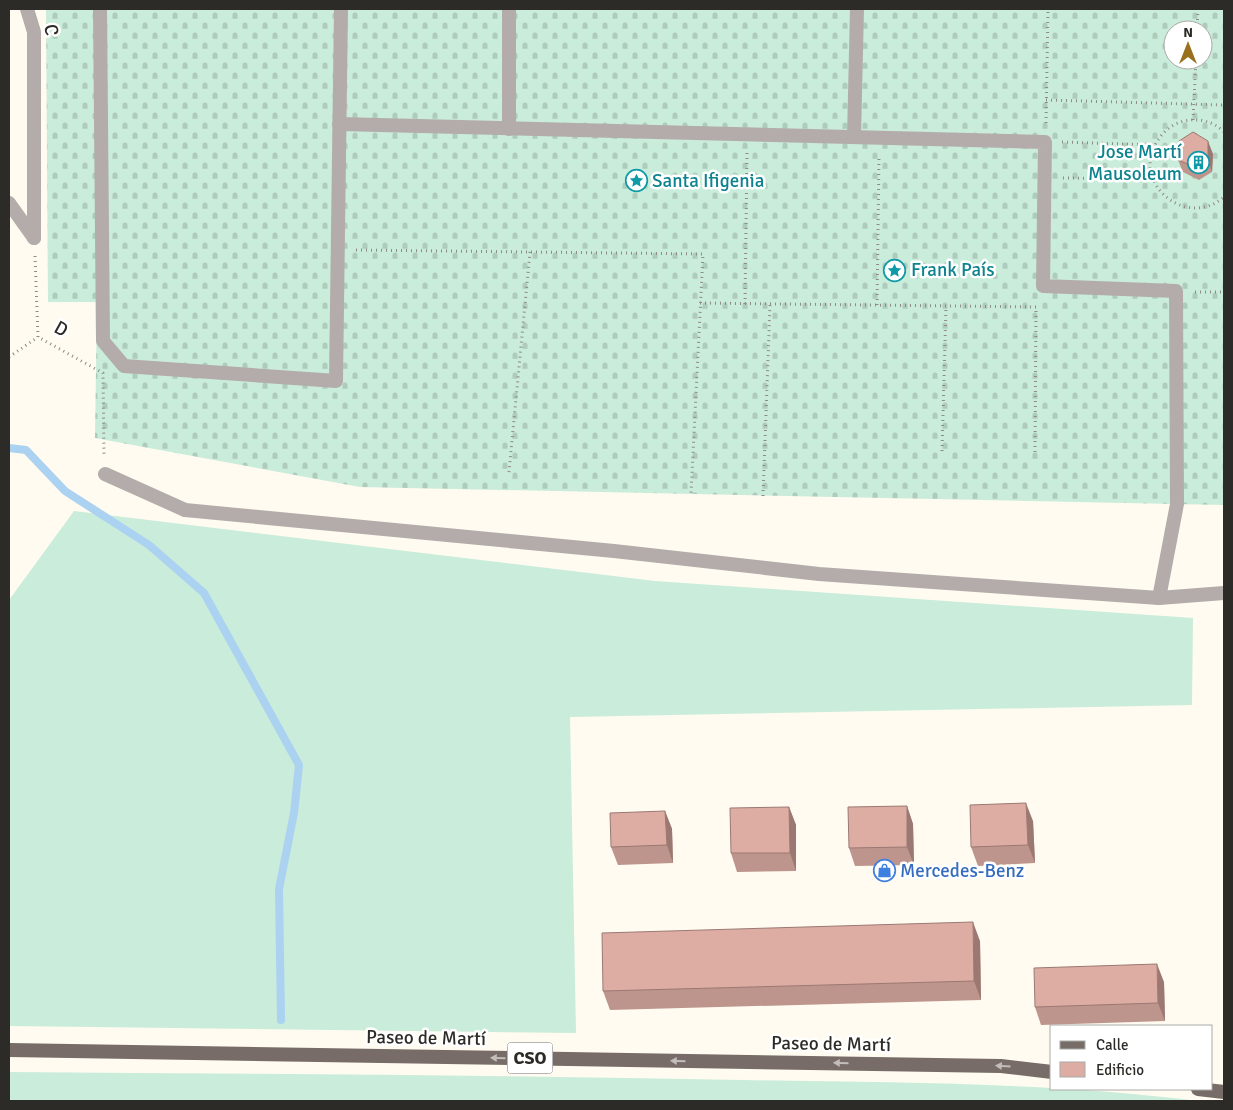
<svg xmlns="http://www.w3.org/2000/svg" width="1233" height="1110" viewBox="0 0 1233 1110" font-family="Signika,sans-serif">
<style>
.grass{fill:#caecda}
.cemetery{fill:url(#cemetery-stones);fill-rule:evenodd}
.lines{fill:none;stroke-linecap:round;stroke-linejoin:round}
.stream{stroke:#abd2f0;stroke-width:8}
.path{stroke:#8e8b84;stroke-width:3;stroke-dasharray:1 4;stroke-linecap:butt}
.service{stroke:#b3acaa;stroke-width:14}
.minor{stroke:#b3acaa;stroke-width:14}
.primary{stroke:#776c67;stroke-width:14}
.wall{fill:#be958c}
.shaded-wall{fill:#9b7972}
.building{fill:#ddada3;stroke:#9b7972}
.oneway{fill:#c2bdbb}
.labels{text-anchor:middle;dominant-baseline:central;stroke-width:5;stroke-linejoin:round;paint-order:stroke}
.shield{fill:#fff;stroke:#6c6b68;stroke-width:1}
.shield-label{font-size:18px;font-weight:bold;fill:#2d2b27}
.street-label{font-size:19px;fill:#2d2b27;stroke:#fff}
.culture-label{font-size:19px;fill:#0d838f;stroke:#fff;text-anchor:start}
.shop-label{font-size:19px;fill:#366cbe;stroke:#fff;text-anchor:start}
</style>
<defs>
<pattern id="cemetery-stones" width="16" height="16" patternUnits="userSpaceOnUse" patternTransform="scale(1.25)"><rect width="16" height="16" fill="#caecda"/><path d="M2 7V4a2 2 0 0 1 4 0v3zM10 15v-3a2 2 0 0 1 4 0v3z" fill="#aecbbb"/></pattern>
</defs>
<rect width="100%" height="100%" fill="#fffbf0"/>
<!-- grass -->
<g class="grass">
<polygon points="74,511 655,581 1193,618 1192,705 570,717 576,1033 9,1026 9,600"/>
<path d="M 9,1072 C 254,1074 499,1075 744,1080 C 895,1083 1048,1082 1198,1101 L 9,1100 Z"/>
</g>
<!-- cemetery -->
<path class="cemetery" d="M 46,9 L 1224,9 L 1224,505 L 360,487 L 95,438 L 97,302 L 48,302 ZM 1173,30 L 1203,30 L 1203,60 L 1173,60 Z"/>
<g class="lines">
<!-- stream -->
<polyline class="stream" points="9,448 26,450 65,491 149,545 204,593 299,765 294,813 279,889 281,1020"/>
<!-- path -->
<g class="path">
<polyline points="1197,30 1198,9"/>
<polyline points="1046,100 1224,105"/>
<polyline points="1193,120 1196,60"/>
<polyline points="1046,123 1048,9"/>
<path d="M 1224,132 C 1213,121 1199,118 1185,121 C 1173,123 1164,131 1158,140 C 1129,182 1186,230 1224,197"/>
<polyline points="1062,142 1155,145"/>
<polyline points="1063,178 1153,179"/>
<polyline points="356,250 703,254 691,494"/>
<polyline points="35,256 38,337 103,373 104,456"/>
<polyline points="1195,292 1224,292"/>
<polyline points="700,303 1036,307 1035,452"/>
<polyline points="745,304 747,153"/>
<polyline points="877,305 879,156"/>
<polyline points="9,357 38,337"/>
<polyline points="942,451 946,306"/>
<polyline points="509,472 530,252"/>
<polyline points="763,496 770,304"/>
</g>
<!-- service -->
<g class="service">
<polyline points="100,9 103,341 124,366 336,381 341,9"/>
<polyline points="509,9 509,129"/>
<polyline points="339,124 1045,142 1043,286 1176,291 1177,504 1159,598"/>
<polyline points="854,137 857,9"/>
</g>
<!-- minor -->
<g class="minor">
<polyline points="27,9 34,32 34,238"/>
<polyline points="9,203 34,238"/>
<polyline points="105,474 185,510 614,551 819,574 1159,598 1224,593"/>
</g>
<!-- primary -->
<g class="primary">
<polyline points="9,1050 1001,1066 1052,1072"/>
<polyline points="1198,1089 1224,1092"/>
</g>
</g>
<!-- wall -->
<g class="wall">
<polygon points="1213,154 1212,172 1199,180 1183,172 1178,160"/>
<polygon points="907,806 913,824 914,865 855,866 849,848"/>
<polygon points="789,807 796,825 796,871 737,872 731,853"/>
<polygon points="665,811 672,829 673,863 618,865 611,847"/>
<polygon points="1033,821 1035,863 978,866 971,847"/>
<polygon points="980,941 981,1000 610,1010 603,991"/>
<polygon points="1164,982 1165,1021 1041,1025 1035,1007"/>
</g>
<!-- shaded-wall -->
<g class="shaded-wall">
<polygon points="1208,141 1213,154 1212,172 1208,160"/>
<polygon points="1026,803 1033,821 1035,863 1028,845"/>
<polygon points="907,806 913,824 914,865 907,847"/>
<polygon points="789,807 796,825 796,871 790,853"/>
<polygon points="665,811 672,829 673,863 667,845"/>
<polygon points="973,922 980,941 981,1000 974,981"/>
<polygon points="1157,964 1164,982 1165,1021 1158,1003"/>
</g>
<!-- building -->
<g class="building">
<polygon points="1193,132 1208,141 1208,160 1195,167 1178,160 1179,141"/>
<polygon points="1026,803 1028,845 971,847 970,805"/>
<polygon points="907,806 907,847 849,848 848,807"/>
<polygon points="789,807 790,853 731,853 730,808"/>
<polygon points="665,811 667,845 611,847 610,813"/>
<polygon points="973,922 974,981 603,991 602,933"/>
<polygon points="1157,964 1158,1003 1035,1007 1034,968"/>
</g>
<!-- one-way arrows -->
<defs><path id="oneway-solid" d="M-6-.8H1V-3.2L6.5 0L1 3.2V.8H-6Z" transform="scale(1.25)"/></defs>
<g class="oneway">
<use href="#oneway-solid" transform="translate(498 1058) rotate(-179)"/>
<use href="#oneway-solid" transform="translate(678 1061) rotate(-179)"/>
<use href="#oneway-solid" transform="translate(841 1063) rotate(-179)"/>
<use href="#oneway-solid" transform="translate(1003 1066) rotate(-176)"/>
</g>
<!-- icons -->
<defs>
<symbol id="building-ring" viewBox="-11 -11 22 22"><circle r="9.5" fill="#fff" stroke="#0f9aa8" stroke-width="1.5"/><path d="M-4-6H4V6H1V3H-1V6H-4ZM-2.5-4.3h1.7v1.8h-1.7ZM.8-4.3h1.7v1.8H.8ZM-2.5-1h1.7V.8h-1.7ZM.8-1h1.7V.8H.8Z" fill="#0f9aa8"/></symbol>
<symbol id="sight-ring" viewBox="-11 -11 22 22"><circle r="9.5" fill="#fff" stroke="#0f9aa8" stroke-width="1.5"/><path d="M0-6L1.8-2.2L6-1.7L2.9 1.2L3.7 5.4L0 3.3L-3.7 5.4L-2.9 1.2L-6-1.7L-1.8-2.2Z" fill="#0f9aa8"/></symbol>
<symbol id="shop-ring" viewBox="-11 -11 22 22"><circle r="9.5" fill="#fff" stroke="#3f7fe0" stroke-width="1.5"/><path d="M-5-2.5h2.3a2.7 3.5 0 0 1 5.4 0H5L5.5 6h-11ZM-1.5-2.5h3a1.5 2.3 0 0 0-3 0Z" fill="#3f7fe0"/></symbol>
</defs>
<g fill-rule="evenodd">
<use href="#building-ring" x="1186" y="150" width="25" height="25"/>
<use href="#sight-ring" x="624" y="168" width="25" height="25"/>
<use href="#sight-ring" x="882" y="258" width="25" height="25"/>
<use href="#shop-ring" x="872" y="858" width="25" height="25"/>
</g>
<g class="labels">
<!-- shield labels -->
<rect class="shield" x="507.5" y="1042.5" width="45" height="31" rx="4"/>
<g class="shield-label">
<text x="530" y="1058">CSO</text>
</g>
<!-- street labels -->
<g class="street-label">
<text transform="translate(51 30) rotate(81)">C</text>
<text transform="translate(61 329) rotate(29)">D</text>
<text transform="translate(426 1038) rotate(1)">Paseo de Martí</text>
<text transform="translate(831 1044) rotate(1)">Paseo de Martí</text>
</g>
<!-- culture labels -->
<g class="culture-label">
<text x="1182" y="152" text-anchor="end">Jose Martí<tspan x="1182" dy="22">Mausoleum</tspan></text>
<text x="652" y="181">Santa Ifigenia</text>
<text x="911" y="270">Frank País</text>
</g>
<!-- shop labels -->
<g class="shop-label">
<text x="900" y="871">Mercedes-Benz</text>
</g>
</g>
<!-- border -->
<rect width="1233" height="1110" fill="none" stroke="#2d2b27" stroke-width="20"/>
<!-- legend -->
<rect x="1050" y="1025" width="162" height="65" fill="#ffffff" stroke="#abaaa9"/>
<rect x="1060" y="1041" width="25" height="8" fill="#776c67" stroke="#abaaa9"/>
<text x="1096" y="1050" font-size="15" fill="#2d2b27">Calle</text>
<rect x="1060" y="1062" width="25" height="15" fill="#ddada3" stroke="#abaaa9"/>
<text x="1096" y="1075" font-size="15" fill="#2d2b27">Edificio</text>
<!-- north arrow -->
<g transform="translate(1188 45)"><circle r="24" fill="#ffffff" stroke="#abaaa9"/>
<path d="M0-4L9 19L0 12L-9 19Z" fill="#99701d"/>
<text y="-8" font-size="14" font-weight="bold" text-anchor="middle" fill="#2d2b27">N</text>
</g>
</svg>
